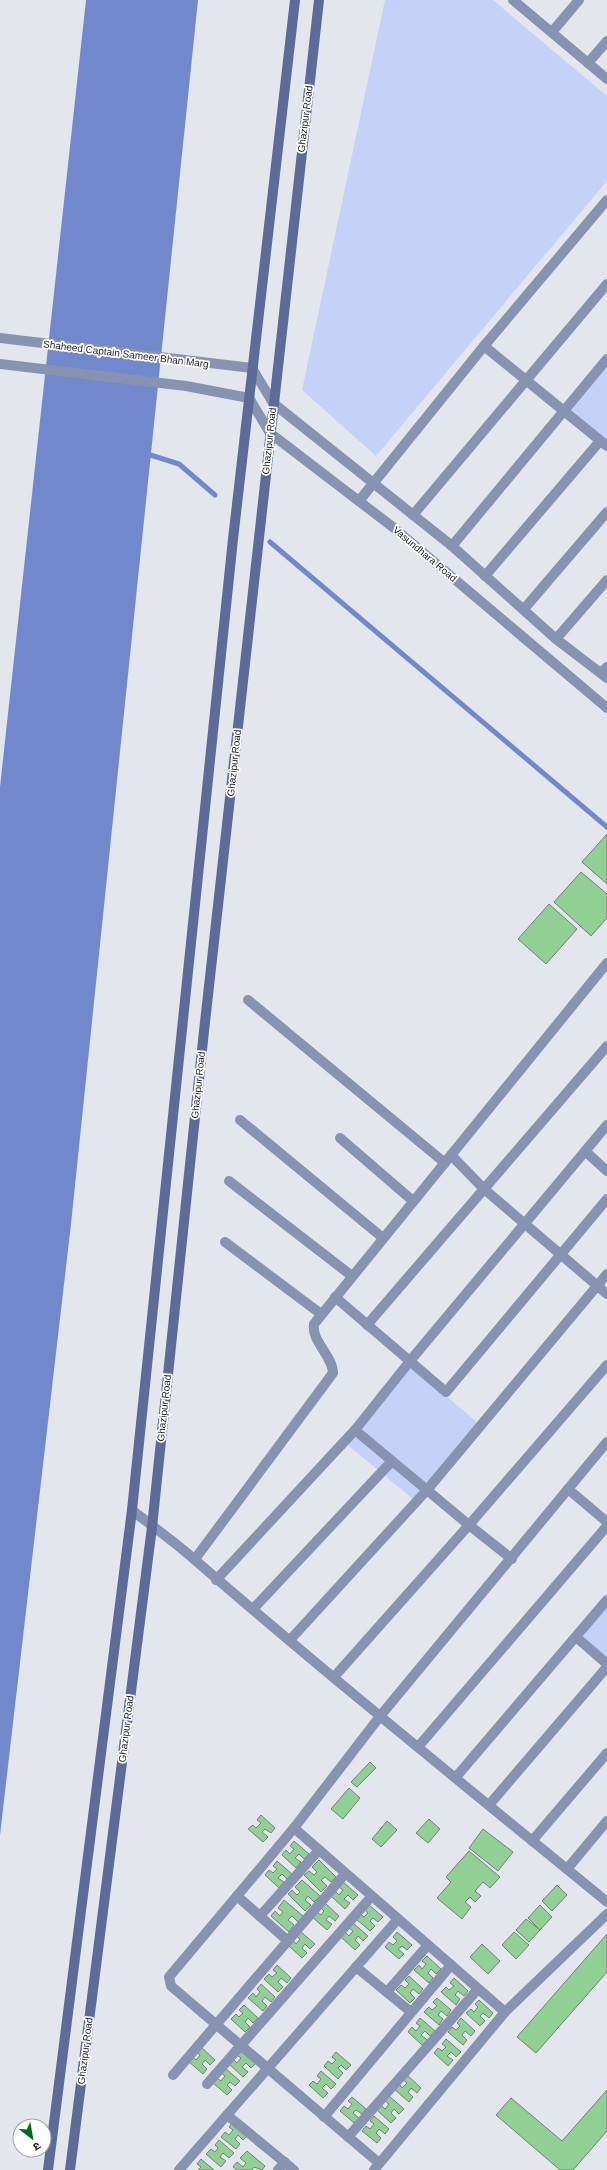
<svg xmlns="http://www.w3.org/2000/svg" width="607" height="2170" viewBox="0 0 607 2170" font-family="Helvetica,'Noto Sans Devanagari',sans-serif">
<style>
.green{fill:#c5d2f8}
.water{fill:#7288cc}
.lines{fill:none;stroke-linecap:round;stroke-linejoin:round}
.stream{stroke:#7288cc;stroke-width:5}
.building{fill:#91d094;stroke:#787e78}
.minor{stroke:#8893b2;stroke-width:10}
.tertiary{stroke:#8893b2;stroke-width:10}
.secondary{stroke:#5c6b97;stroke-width:10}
.labels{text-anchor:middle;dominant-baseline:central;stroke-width:3.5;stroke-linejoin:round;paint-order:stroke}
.street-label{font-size:10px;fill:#1b1c1f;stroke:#fff}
</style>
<rect width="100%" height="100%" fill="#e4e6ee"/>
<!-- green -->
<g class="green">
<polygon points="385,0 493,0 607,96 607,181 376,456 302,390"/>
<polygon points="607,366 607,444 568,411"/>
<polygon points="410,1365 478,1423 413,1499 344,1442"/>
<polygon points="607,1599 607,1660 576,1635"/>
</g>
<!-- water -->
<polygon class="water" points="86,0 198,0 71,1224 0,1835 0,787"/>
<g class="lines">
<!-- stream -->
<g class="stream">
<polyline points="144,453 179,464 215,495"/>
<polyline points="270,542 607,827"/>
</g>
</g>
<!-- building -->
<g class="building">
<polygon points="607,834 607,884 582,862"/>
<polygon points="581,872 607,894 607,918 591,936 554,902"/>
<polygon points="549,904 577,929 546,964 518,939"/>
<polygon points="370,1762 376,1768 357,1787 351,1782"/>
<polygon points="349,1788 360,1798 343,1819 331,1809"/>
<polygon points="261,1815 275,1828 271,1833 265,1829 262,1832 268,1837 263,1842 248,1829 253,1825 256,1828 261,1823 257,1820"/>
<polygon points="429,1819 440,1829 428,1843 416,1833"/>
<polygon points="387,1821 397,1830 381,1847 372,1839"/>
<polygon points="483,1829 513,1852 498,1871 469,1848"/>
<polygon points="294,1841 309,1854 304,1859 299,1854 295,1858 301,1862 296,1868 282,1855 286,1850 290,1854 294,1849 290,1846"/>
<polygon points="469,1851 500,1877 490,1888 483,1882 475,1891 481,1896 475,1902 470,1897 465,1902 471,1907 462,1919 437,1898 451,1882 446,1877"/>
<polygon points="319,1860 336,1877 331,1882 325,1877 321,1880 327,1886 321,1892 304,1875 309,1871 314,1875 317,1872 312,1867"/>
<polygon points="277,1861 292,1874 287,1879 282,1874 278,1878 284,1882 279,1888 265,1875 269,1870 273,1873 277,1869 273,1866"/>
<polygon points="302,1880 320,1896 314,1902 308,1896 305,1900 311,1905 305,1911 288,1894 292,1890 297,1895 300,1892 295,1887"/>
<polygon points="343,1882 358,1895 353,1900 348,1895 344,1899 350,1903 345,1909 331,1896 335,1891 339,1895 343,1890 339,1887"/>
<polygon points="557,1885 567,1895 552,1911 542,1901"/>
<polygon points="284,1900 303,1916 298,1922 292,1916 288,1920 294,1925 289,1932 271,1916 275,1911 280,1916 283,1912 278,1908"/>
<polygon points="325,1903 339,1916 335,1921 329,1916 326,1920 332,1924 327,1930 312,1917 317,1912 321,1915 324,1911 321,1908"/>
<polygon points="368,1904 383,1917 378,1922 373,1918 370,1921 375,1926 370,1931 356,1919 360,1914 364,1917 368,1913 364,1909"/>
<polygon points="540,1905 552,1917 540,1930 528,1918"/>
<polygon points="526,1919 540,1930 529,1942 516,1930"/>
<polygon points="353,1923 368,1936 363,1941 358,1936 355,1940 360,1945 355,1950 341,1937 345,1932 349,1936 353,1931 349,1928"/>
<polygon points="300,1931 315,1944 310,1949 305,1944 302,1948 307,1953 302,1958 288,1945 293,1940 296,1944 300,1939 296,1936"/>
<polygon points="397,1932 412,1945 407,1950 402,1946 398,1949 404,1954 399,1959 385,1947 389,1942 393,1945 397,1941 393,1937"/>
<polygon points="514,1932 529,1945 516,1959 502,1945"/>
<polygon points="607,1934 607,1972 536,2053 517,2037"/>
<polygon points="482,1944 500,1961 488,1974 470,1957"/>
<polygon points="427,1956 441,1969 436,1974 431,1969 428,1973 433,1978 429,1983 414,1970 419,1965 422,1969 426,1964 422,1961"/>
<polygon points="277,1965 291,1978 287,1983 281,1978 278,1982 283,1987 278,1992 264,1979 269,1974 272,1977 277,1973 273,1970"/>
<polygon points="409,1976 423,1989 419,1994 413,1989 410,1993 415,1998 410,2003 396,1990 401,1985 405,1988 409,1984 405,1980"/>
<polygon points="454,1978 468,1991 464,1996 458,1991 455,1995 460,1999 456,2005 441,1992 446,1987 449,1990 454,1986 450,1983"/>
<polygon points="261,1984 275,1997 271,2002 265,1997 262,2001 267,2006 263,2011 248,1998 253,1993 256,1997 260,1992 257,1989"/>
<polygon points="437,1998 451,2010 447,2016 441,2011 438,2015 443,2019 439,2025 424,2012 429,2007 432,2010 437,2006 433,2002"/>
<polygon points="479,2000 493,2013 489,2018 483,2013 480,2016 485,2021 480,2026 466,2013 471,2009 474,2012 478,2007 475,2004"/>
<polygon points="244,2005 258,2018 253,2023 248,2018 245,2022 250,2027 245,2032 231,2019 236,2014 239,2017 243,2013 239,2010"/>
<polygon points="420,2018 435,2031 430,2036 425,2031 421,2035 427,2040 422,2045 408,2032 412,2027 416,2031 420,2026 416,2023"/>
<polygon points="461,2018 475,2031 471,2036 465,2031 462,2035 467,2040 463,2045 448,2032 452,2027 456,2030 460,2026 457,2023"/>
<polygon points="446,2039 461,2052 456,2057 451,2052 447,2056 453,2060 448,2066 434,2053 438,2048 442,2051 446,2047 442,2044"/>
<polygon points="201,2047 215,2060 210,2065 205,2060 202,2064 207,2069 203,2074 188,2061 192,2056 196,2060 200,2055 197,2052"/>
<polygon points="241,2050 256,2063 251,2068 246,2063 242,2067 248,2072 243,2077 229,2064 233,2059 237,2063 241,2058 237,2055"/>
<polygon points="336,2052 351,2065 346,2070 341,2065 338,2068 343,2073 338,2079 324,2066 328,2061 332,2064 336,2060 332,2057"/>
<polygon points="225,2068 240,2081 235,2086 230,2082 227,2085 232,2090 227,2095 213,2083 217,2078 221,2081 225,2076 221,2073"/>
<polygon points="321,2071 336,2084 331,2089 326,2084 322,2088 328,2093 323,2098 309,2085 313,2081 317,2084 321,2079 317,2076"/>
<polygon points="407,2075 421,2088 417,2093 411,2088 408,2092 413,2097 409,2102 394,2089 399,2084 402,2088 407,2083 403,2080"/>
<polygon points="607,2090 607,2131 573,2170 560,2170 496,2115 511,2098 562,2141"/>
<polygon points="389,2096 404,2109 399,2114 394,2109 391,2113 396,2118 391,2123 377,2110 381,2105 385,2109 389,2104 385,2101"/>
<polygon points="352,2097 366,2109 362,2114 356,2110 353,2113 359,2118 354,2123 340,2111 344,2106 348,2109 352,2104 348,2101"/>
<polygon points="374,2116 389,2129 385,2134 379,2129 376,2133 381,2138 377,2143 362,2131 366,2126 370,2129 374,2124 370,2121"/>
<polygon points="233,2122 248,2135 243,2140 238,2135 235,2139 240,2144 236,2149 221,2137 225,2132 229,2135 233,2130 229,2127"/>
<polygon points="219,2140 234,2153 229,2158 223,2153 220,2157 226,2161 221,2167 206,2154 211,2149 215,2152 218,2148 215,2145"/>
<polygon points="247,2151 265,2166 262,2170 254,2167 252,2170 237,2170 233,2167 237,2162 243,2167 246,2163 240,2158"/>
<polygon points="201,2159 214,2170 198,2170 201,2167 197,2164"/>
</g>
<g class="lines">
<!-- minor -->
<g class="minor">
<polyline points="513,0 607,79"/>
<polyline points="552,32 579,0"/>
<polyline points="588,63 607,41"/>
<polyline points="484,346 607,446"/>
<polyline points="359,501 484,346 607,200"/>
<polyline points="413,515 607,284"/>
<polyline points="452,546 607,359"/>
<polyline points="485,576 600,441"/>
<polyline points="524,609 607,512"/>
<polyline points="556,639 607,580"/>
<polyline points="601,673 607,667"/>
<polyline points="248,1000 445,1163"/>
<polyline points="240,1120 383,1238"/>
<polyline points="340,1138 413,1201"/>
<polyline points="585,1151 607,1171"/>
<polyline points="451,1155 484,1189 607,1294"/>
<polyline points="229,1181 352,1276"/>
<polyline points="225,1242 321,1314"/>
<polyline points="335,1297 446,1392 607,1199"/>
<polyline points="367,1325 607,1046"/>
<polyline points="355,1430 469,1525 512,1559"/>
<polyline points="568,1489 607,1522"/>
<path d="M 195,1559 L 333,1373 C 333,1356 311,1341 314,1324 L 607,963"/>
<polyline points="216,1580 355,1430 410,1361 607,1125"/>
<polyline points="253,1609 392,1461"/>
<polyline points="576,1637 607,1664"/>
<polyline points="290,1640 427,1490 607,1274"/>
<polyline points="334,1677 469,1525 607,1365"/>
<polyline points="418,1747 607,1526"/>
<polyline points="456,1777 607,1600"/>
<polyline points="489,1805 607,1667"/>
<polyline points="294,1828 505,2012"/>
<polyline points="532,1841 607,1753"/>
<polyline points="567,1869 607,1821"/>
<polyline points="237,1896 288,1941"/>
<polyline points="260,1916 319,1850"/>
<polyline points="356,1967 411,2012"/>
<polyline points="387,1992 428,1945"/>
<polyline points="173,2075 345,1874"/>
<polyline points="207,2084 371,1897"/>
<polyline points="227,2115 294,2170"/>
<polyline points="324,2117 451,1965"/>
<polyline points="348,2137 478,1989"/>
<polyline points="379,2163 171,1986 169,1977 294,1828 381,1715 607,1442"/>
<polyline points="179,2170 398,1919"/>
<polyline points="278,2170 285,2162"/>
<polyline points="374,2170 505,2012 607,1914"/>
</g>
<!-- tertiary -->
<g class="tertiary">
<polyline points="0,338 252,368 273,403 452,546 556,639 607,678"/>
<polyline points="0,364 186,386 249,398 270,433 394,528 607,708"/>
<path d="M 132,1510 C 153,1527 175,1542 195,1560 C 330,1677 469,1789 607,1902"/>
</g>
<!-- secondary -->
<g class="secondary">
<polyline points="48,2170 132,1510 233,539 295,0"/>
<polyline points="70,2170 152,1527 204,1031 319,0"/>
</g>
</g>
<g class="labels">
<!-- street labels -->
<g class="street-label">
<text transform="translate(305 119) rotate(-83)">Ghazipur Road</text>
<text transform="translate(126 354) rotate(7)">Shaheed Captain Sameer Bhan Marg</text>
<text transform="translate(269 441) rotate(-84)">Ghazipur Road</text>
<text transform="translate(425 554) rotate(40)">Vasundhara Road</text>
<text transform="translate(234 763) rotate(-84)">Ghazipur Road</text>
<text transform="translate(198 1085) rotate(-84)">Ghazipur Road</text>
<text transform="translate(164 1408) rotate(-84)">Ghazipur Road</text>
<text transform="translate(126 1729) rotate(-83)">Ghazipur Road</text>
<text transform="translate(85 2051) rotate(-83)">Ghazipur Road</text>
</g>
</g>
<!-- north arrow -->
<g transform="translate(32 2138) rotate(149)"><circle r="19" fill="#ffffff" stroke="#a4a4a5"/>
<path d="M0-3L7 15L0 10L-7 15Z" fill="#006d1e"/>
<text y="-6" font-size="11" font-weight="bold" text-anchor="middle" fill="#1b1c1f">उ</text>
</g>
</svg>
